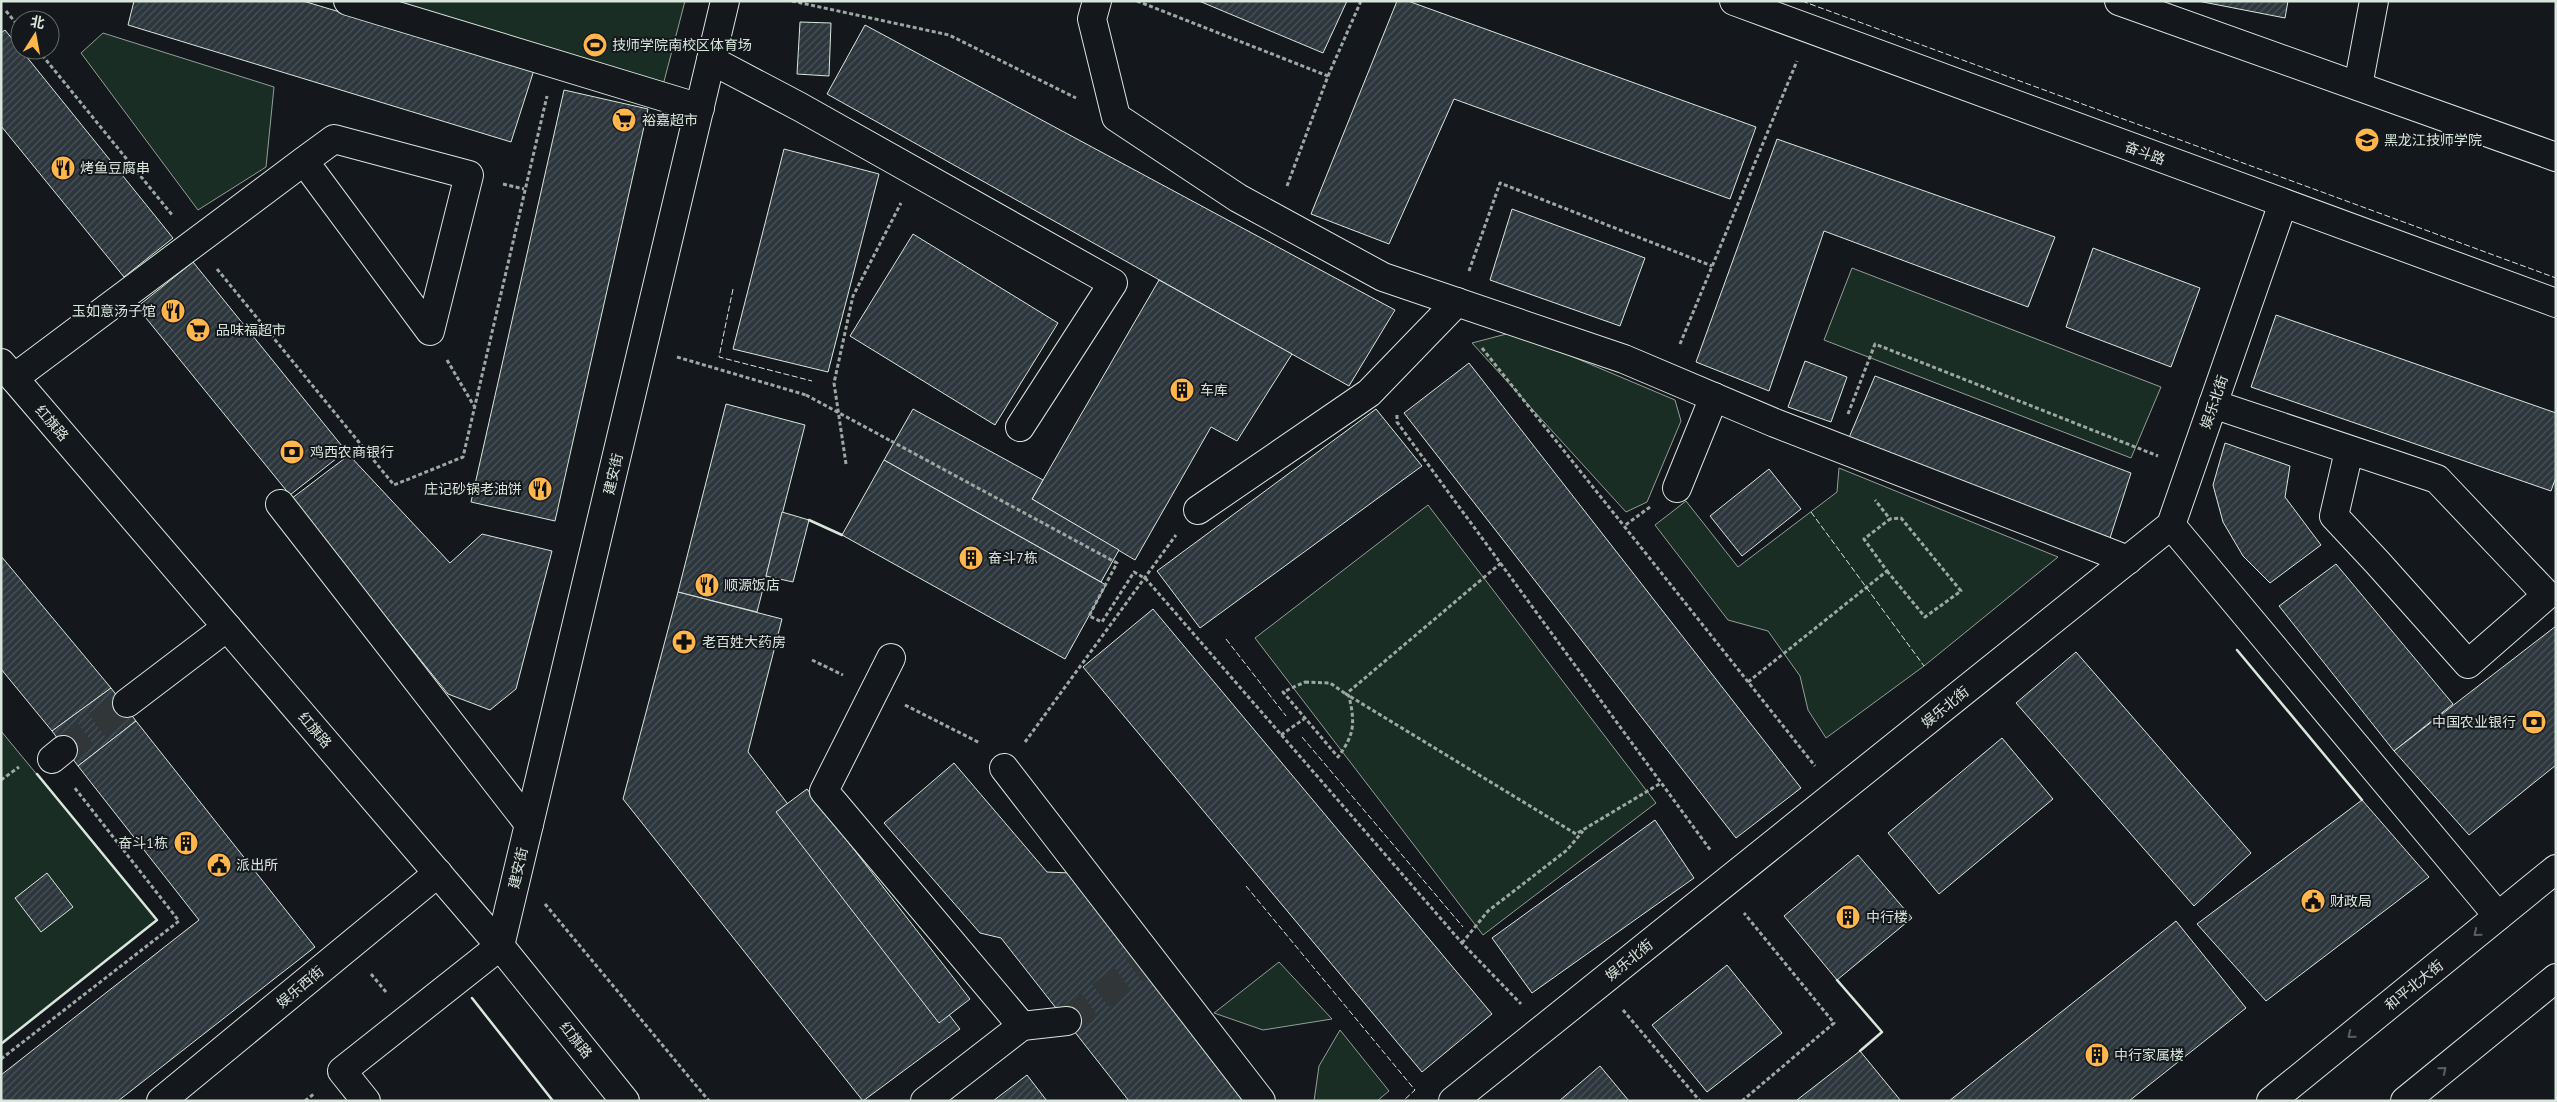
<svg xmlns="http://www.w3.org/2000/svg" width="2557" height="1102" viewBox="0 0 2557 1102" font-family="'PT Sans','Noto Sans SC',sans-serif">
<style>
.park{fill:#1a2d24;stroke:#939e99}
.building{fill:url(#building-hatch);stroke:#d8e6dc}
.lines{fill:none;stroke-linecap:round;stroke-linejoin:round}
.minor-tunnel{stroke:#313739;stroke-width:28;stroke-dasharray:28 14;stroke-linecap:butt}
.minor-casing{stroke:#d8e6dc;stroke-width:30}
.major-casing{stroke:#d8e6dc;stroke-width:30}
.path{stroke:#9da8a2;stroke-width:3;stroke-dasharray:4 2.5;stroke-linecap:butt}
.minor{stroke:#14181c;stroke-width:28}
.major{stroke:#14181c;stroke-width:28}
.path-bridge{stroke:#9da8a2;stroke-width:3;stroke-dasharray:4 2.5;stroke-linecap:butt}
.fence{stroke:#d8e6dc;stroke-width:1;stroke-dasharray:6 2.5;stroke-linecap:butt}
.wall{stroke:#d8e6dc;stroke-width:2.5}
.oneway{stroke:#59605f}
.labels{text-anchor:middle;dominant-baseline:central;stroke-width:4;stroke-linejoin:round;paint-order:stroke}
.poi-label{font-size:14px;fill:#d8e6dc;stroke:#14181c;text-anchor:start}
.street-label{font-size:14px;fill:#d8e6dc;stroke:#14181c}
</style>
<defs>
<pattern id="building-hatch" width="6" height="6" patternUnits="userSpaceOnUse" patternTransform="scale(1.25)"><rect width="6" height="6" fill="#2c363c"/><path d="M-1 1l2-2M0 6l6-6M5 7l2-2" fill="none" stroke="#4a5358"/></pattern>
</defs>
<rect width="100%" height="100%" fill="#14181c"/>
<!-- park -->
<g class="park">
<polygon points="373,1 685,1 662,89"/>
<polygon points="103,33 274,87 266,167 198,210 81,53"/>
<polygon points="1852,268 2161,387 2131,458 1824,340"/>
<polygon points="1514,332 1675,400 1681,421 1647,502 1626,512 1472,343"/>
<polygon points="1839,468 2058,557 1924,666 1826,738 1808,710 1800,676 1768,631 1728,620 1655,525 1686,501 1738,567 1837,492"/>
<polygon points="1428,505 1656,803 1483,935 1255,638"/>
<polygon points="1,731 157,920 1,1044"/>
<polygon points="1279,962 1332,1019 1263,1030 1214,1013"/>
<polygon points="1340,1030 1389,1091 1377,1101 1314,1101 1319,1066"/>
</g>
<!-- building -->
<g class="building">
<polygon points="134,1 303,1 534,70 511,142 128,25"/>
<polygon points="1199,1 1347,1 1323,53"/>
<polygon points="1397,1 1408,1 1756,127 1730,199 1454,99 1389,244 1311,214"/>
<polygon points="2198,1 2288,1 2285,18"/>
<polygon points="800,22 831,23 829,76 797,74"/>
<polygon points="865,25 1395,310 1349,386 827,94"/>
<polygon points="5,30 173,238 124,277 1,126 1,33"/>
<polygon points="564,90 648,109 555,521 471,502"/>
<polygon points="1777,139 2055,237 2028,307 1824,231 1769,391 1696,362"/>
<polygon points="784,149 879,174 828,372 733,349"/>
<polygon points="1512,209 1645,258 1620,326 1490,280"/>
<polygon points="913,234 1058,323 995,425 850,336"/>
<polygon points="2093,248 2200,288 2171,367 2066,327"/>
<polygon points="193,262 346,451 290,495 137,307"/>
<polygon points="1159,280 1292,354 1237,441 1211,427 1135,560 1032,499"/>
<polygon points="2276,315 2556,413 2556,477 2551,491 2251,387"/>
<polygon points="1805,361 1847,377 1831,422 1788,407"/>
<polygon points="1469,363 1801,788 1736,838 1404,413"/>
<polygon points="1875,376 2131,473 2110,538 1848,440"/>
<polygon points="726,404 805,425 757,612 678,592"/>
<polygon points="913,409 1043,480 1032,499 1119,550 1101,582 884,460"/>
<polygon points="1376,409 1422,466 1200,628 1157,571"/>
<polygon points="2225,443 2290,466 2285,497 2321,545 2270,583 2243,556 2223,522 2213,485"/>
<polygon points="349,455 450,563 482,534 552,551 516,689 490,710 448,694 291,499"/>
<polygon points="884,460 1106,585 1065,659 842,535"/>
<polygon points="1769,469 1801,509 1742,556 1710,516"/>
<polygon points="782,512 809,520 793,582 766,576"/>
<polygon points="1,556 111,688 52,731 1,669"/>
<polygon points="2336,564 2453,704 2394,751 2279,606"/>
<polygon points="678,592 782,619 748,752 960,1029 863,1101 623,799"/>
<polygon points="1153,609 1492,1014 1422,1072 1083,667"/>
<polygon points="2556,626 2556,765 2469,835 2394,751"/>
<polygon points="2076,652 2251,853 2194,906 2016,703"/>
<polygon points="111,688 136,721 78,766 52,731"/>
<polygon points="136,721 315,947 118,1101 1,1101 1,1075 199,920 78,766"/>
<polygon points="2002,738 2053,799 1939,894 1888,833"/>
<polygon points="954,763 1047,872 1070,873 1249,1101 1129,1101 1001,938 980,933 884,823"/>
<polygon points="807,789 970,999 939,1023 776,812"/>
<polygon points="2362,800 2429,877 2266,1001 2197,924"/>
<polygon points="1655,820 1694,878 1532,993 1492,938"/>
<polygon points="1858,855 1912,918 1837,980 1784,916"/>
<polygon points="47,873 73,907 41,932 15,898"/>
<polygon points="2176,921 2246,1008 2129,1101 1949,1101"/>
<polygon points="1727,965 1782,1033 1707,1092 1652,1025"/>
<polygon points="1860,1051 1901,1101 1797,1101 1797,1100"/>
<polygon points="1600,1066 1629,1101 1559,1101"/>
<polygon points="1027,1075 1047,1101 993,1101"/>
</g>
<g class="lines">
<!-- minor-tunnel -->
<g class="minor-tunnel">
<polyline points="63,750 127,703"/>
<polyline points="1067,1021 1150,958"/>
</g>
<defs>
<g id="minor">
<polyline points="348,1 700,108"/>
<polyline points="1097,1 1092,19 1116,117 1238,198 1383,277 1624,359 1775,423 2128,560"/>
<polyline points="1734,1 2556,303"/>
<polyline points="2119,1 2556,157"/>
<polyline points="711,60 800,107 1113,283 1020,427"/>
<polyline points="2358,86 2374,1"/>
<polyline points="1,363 500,946 625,1101"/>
<polyline points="14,378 304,161 334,139 469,175 430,331 304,161"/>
<polyline points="2213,404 2437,479 2547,595 2468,664 2377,562 2334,516 2349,451"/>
<polyline points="1677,488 1714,397"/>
<polyline points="280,504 529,824"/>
<polyline points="1198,510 1369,393 1457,302"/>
<polyline points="2171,525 2498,916"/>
<polyline points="891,658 824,791 1022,1026 925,1101"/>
<polyline points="127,703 227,627"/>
<polyline points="52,759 63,750"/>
<polyline points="1004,768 1261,1101"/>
<polyline points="500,946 725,1"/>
<polyline points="1022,1026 1067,1021"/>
<polyline points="161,1101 438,873"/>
<polyline points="366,1101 342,1071 500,946"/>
<polyline points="1453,1101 2171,525 2283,203"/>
</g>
<g id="major">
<polyline points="2271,1101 2556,869"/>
<polyline points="2405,1101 2556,978"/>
</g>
</defs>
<!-- minor casing -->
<use href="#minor" class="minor-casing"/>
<!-- major casing -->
<use href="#major" class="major-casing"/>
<!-- path -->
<g class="path">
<polyline points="792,1 949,35 1076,98"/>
<polyline points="1137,1 1328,76 1287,186"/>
<polyline points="6,11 20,28"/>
<polyline points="38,50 173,216"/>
<polyline points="1328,76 1361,1"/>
<polyline points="503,184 524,189"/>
<polyline points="217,269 394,485 463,457 547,96"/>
<polyline points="1469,271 1500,183 1712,266"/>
<polyline points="1680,344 1797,61"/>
<polyline points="1482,348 1624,526"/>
<polyline points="677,357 806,395"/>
<polyline points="447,360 474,406"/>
<polyline points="1848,414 1875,344 2158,456"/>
<polyline points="1397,415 1397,422 1711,851"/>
<polyline points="891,441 1117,563 1089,616 1102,622 1134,572 1146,579 1462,943 1521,1004"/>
<polyline points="846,464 834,383 853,296 901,203"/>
<polyline points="1650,507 1624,526 1815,766"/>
<polyline points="1501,563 1346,694 1576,834 1661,783"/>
<polyline points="1887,571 1925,617 1961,591 1901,518 1890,519"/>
<polyline points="812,660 843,675"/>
<path d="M 1305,682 L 1330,683 L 1349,696 C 1355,723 1355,734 1338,757 L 1283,692 Z"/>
<polyline points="1748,682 1887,571 1864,539 1890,519 1875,500"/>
<polyline points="905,705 980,743"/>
<polyline points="1281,735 1304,719"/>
<polyline points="1025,742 1176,535"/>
<polyline points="1,780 19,767"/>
<polyline points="545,904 709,1101"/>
<polyline points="1462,943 1488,911 1567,850 1583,831"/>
<polyline points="371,974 386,992"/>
<polyline points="1623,1010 1700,1101"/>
<polyline points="1,1059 179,921 74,787"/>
<polyline points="305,1101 315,1093"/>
<polyline points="1742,1101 1834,1023 1744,913"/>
</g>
<!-- minor -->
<use href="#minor" class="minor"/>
<!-- major -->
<use href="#major" class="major"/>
<!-- path-bridge -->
<polyline class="path-bridge" points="806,395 891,441"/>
<!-- fence -->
<g class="fence">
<polyline points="1802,1 2556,278"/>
<polyline points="733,289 719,357 812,381"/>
<polyline points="1811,512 1924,666"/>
<polyline points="1226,639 1286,716"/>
<polyline points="1302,737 1463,927"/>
<polyline points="1246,886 1415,1090 1403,1101"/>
</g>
<!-- wall -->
<g class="wall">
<polyline points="809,520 842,535"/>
<polyline points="2237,650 2362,800"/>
<polyline points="1837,980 1882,1032 1860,1051"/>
<polyline points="472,998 553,1101"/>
<polyline points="1,1044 157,920 37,774"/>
</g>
</g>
<!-- one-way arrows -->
<defs><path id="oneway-chevron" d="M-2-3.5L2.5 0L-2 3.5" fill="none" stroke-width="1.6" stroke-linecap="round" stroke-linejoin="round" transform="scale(1.25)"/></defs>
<g class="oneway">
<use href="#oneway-chevron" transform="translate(2477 933) rotate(141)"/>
<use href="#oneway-chevron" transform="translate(2351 1035) rotate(141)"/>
<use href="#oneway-chevron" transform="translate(2443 1070) rotate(-39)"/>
</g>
<!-- icons -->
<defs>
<symbol id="stadium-disc" viewBox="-11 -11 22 22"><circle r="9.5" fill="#ffb74d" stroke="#14181c"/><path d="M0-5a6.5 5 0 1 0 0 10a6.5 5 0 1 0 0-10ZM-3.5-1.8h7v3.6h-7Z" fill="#111"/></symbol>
<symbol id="supermarket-disc" viewBox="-11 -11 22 22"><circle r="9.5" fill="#ffb74d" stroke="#14181c"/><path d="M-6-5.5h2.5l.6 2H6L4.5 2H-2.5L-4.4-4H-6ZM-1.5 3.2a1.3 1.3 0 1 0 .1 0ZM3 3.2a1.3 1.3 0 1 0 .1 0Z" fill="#111"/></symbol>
<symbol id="university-disc" viewBox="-11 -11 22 22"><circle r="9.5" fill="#ffb74d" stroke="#14181c"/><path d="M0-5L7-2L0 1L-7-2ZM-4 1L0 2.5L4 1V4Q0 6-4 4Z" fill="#111"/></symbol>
<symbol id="restaurant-disc" viewBox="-11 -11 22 22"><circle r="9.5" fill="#ffb74d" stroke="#14181c"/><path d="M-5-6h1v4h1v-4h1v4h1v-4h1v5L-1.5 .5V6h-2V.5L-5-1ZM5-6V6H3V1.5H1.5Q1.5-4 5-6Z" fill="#111"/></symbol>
<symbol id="building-disc" viewBox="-11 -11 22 22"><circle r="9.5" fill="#ffb74d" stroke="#14181c"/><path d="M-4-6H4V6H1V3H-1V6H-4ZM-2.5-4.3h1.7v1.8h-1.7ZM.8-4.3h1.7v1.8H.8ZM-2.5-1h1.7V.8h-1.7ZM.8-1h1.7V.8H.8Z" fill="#111"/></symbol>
<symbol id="bank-disc" viewBox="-11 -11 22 22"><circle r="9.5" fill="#ffb74d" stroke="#14181c"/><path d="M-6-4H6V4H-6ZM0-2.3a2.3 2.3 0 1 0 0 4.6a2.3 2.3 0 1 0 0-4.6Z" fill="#111"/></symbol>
<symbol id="pharmacy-disc" viewBox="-11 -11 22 22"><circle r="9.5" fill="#ffb74d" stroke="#14181c"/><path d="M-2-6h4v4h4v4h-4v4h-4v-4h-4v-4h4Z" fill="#111"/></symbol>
<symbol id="civic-disc" viewBox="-11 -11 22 22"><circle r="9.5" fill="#ffb74d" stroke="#14181c"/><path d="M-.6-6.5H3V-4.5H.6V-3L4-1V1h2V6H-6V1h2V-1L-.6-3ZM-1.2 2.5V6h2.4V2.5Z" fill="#111"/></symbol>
</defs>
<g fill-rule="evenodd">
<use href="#stadium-disc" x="581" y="31" width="28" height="28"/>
<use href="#supermarket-disc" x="610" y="106" width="28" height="28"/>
<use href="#university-disc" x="2353" y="126" width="28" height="28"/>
<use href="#restaurant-disc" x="49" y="154" width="28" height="28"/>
<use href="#restaurant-disc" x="159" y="297" width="28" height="28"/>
<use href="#supermarket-disc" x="184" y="316" width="28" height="28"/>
<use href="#building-disc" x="1168" y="376" width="28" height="28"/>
<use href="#bank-disc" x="278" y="438" width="28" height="28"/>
<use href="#restaurant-disc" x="526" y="475" width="28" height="28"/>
<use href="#building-disc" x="957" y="544" width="28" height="28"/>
<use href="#restaurant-disc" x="693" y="571" width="28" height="28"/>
<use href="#pharmacy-disc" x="670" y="628" width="28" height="28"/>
<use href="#bank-disc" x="2520" y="708" width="28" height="28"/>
<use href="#building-disc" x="172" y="829" width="28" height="28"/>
<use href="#civic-disc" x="205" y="851" width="28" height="28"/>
<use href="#civic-disc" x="2299" y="887" width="28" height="28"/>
<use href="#building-disc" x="1834" y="903" width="28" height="28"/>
<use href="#building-disc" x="2083" y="1041" width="28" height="28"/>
</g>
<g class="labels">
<!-- poi labels -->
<g class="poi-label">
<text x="612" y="45">技师学院南校区体育场</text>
<text x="642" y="120">裕嘉超市</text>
<text x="2384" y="140">黑龙江技师学院</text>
<text x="80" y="168">烤鱼豆腐串</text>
<text x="156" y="311" text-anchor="end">玉如意汤子馆</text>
<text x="216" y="330">品味福超市</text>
<text x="1200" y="390">车库</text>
<text x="310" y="452">鸡西农商银行</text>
<text x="522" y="489" text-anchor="end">庄记砂锅老油饼</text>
<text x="988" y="558">奋斗7栋</text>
<text x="724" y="585">顺源饭店</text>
<text x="702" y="642">老百姓大药房</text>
<text x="2516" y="722" text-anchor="end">中国农业银行</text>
<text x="168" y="843" text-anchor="end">奋斗1栋</text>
<text x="236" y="865">派出所</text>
<text x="2330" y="901">财政局</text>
<text x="1866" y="917">中行楼</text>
<text x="2114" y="1055">中行家属楼</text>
</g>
<!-- street labels -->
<g class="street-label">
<text transform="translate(2145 153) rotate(20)">奋斗路</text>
<text transform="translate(2214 402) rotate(-71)">娱乐北街</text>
<text transform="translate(52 423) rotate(49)">红旗路</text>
<text transform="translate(613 474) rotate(-77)">建安街</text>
<text transform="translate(1945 707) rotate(-39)">娱乐北街</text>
<text transform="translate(315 730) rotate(49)">红旗路</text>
<text transform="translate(518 868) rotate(-77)">建安街</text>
<text transform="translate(1629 960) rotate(-39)">娱乐北街</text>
<text transform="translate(2414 985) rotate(-39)">和平北大街</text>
<text transform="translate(300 987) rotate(-40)">娱乐西街</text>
<text transform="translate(576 1040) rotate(51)">红旗路</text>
</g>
</g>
<!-- border -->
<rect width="2557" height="1102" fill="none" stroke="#d8e6dc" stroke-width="5"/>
<!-- north arrow -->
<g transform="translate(35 35) rotate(11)"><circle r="24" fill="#14181c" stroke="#626a69"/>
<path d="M0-4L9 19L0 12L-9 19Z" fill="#ffb74d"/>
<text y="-8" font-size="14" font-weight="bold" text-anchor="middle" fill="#d8e6dc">北</text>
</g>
</svg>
